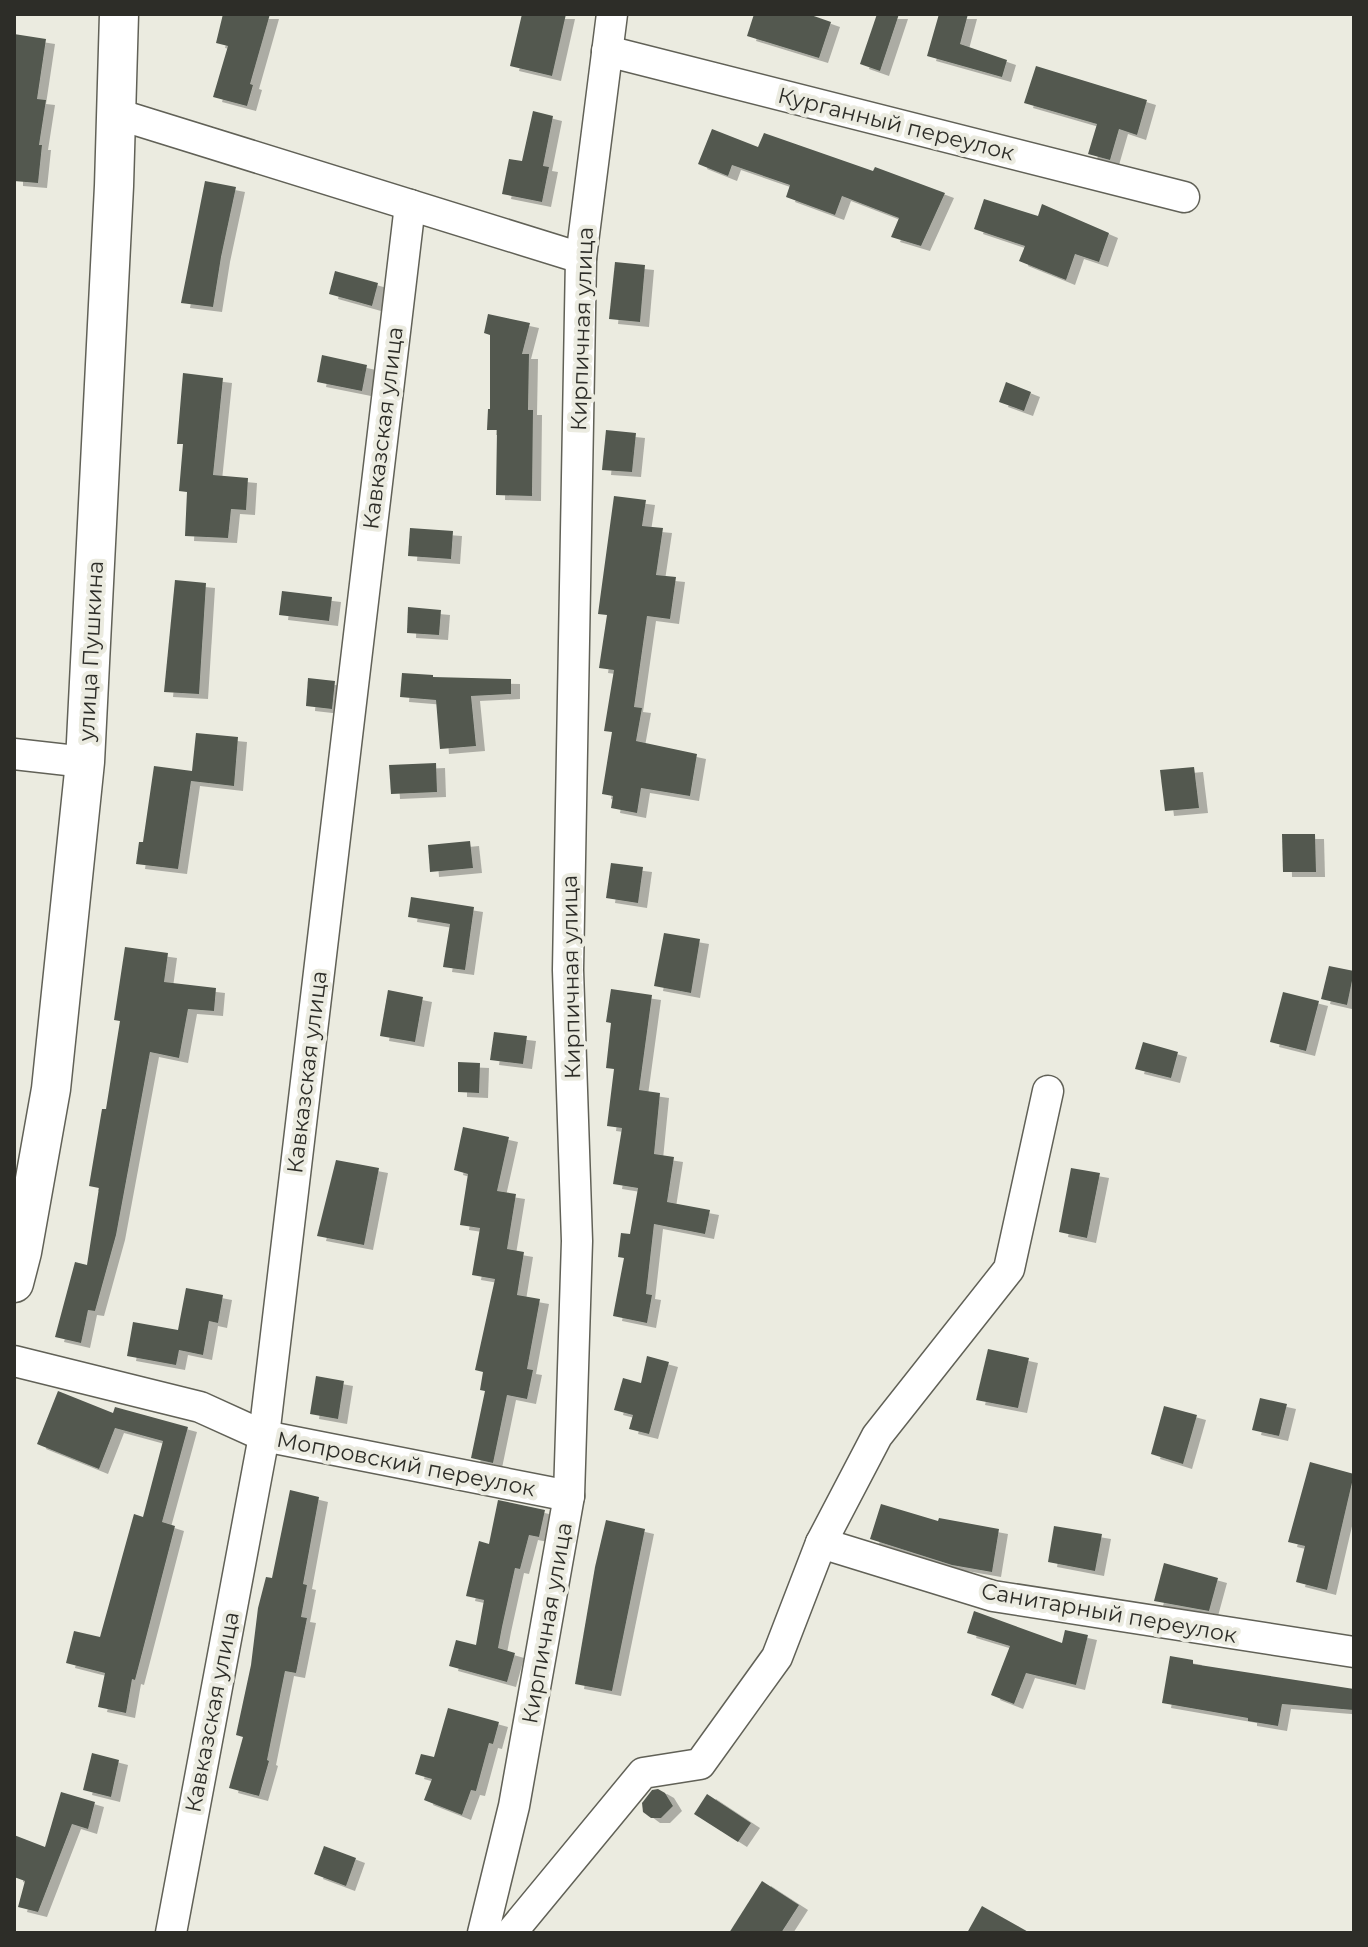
<svg xmlns="http://www.w3.org/2000/svg" width="1368" height="1947" viewBox="0 0 1368 1947" font-family="Montserrat,sans-serif">
<style>
.building{fill:#52584f;filter:url(#shadow)}
.lines{fill:none;stroke-linecap:round;stroke-linejoin:round}
.minor-casing{stroke:#616157;stroke-width:33}
.major-casing{stroke:#616157;stroke-width:41}
.minor{stroke:#fff;stroke-width:30}
.major{stroke:#fff;stroke-width:38}
.labels{text-anchor:middle;dominant-baseline:central;stroke-width:8;stroke-linejoin:round;paint-order:stroke}
.street-label{font-size:22px;fill:#2d2d28;stroke:#ebebe0}
</style>
<defs>
<filter id="shadow"><feDropShadow dx="9" dy="5" stdDeviation="0" flood-color="#0004"/></filter>
</defs>
<rect width="100%" height="100%" fill="#ebebe0"/>
<!-- building -->
<g class="building">
<polygon points="223,14 270,14 250,84 253,85 247,106 213,97 228,46 216,43"/>
<polygon points="522,14 566,14 552,76 510,66"/>
<polygon points="754,14 808,14 831,22 819,58 747,36"/>
<polygon points="877,14 899,14 880,71 860,64"/>
<polygon points="939,14 968,14 960,44 1007,60 1002,77 927,56"/>
<polygon points="14,34 46,39 37,99 46,100 39,145 42,145 38,183 14,181"/>
<polygon points="1036,66 1147,100 1137,135 1119,129 1110,160 1088,154 1097,124 1024,103"/>
<polygon points="533,111 553,116 543,166 549,167 542,202 502,194 509,159 522,161"/>
<polygon points="712,129 758,147 764,133 873,171 875,167 945,193 921,246 891,237 899,218 842,196 835,215 786,197 790,185 732,165 728,176 698,164"/>
<polygon points="205,181 236,187 221,257 213,307 181,303"/>
<polygon points="984,199 1038,216 1042,204 1109,233 1099,262 1075,254 1066,280 1019,261 1025,246 974,229"/>
<polygon points="615,262 645,265 640,322 609,319"/>
<polygon points="335,271 378,283 372,306 329,294"/>
<polygon points="488,314 530,323 522,354 529,354 528,410 533,410 532,496 496,495 497,430 487,430 488,409 490,409 490,335 484,333"/>
<polygon points="322,355 367,365 362,391 317,382"/>
<polygon points="183,373 223,378 213,475 248,478 246,510 231,509 228,538 185,536 187,492 179,491 183,444 177,444"/>
<polygon points="1006,382 1031,392 1024,411 999,402"/>
<polygon points="606,430 636,433 632,472 602,470"/>
<polygon points="614,496 646,500 642,526 663,528 656,575 676,577 670,619 647,616 634,707 642,708 636,741 697,754 690,796 641,788 637,813 611,808 613,796 602,794 612,732 604,731 614,670 599,668 607,615 598,614"/>
<polygon points="410,528 453,531 451,559 408,556"/>
<polygon points="175,580 206,583 199,694 164,692"/>
<polygon points="282,591 332,597 329,621 279,615"/>
<polygon points="408,607 441,610 439,635 407,633"/>
<polygon points="402,673 433,675 433,677 511,679 511,694 471,696 476,746 440,749 436,700 400,697"/>
<polygon points="308,678 335,681 332,709 306,706"/>
<polygon points="196,733 238,737 234,786 191,781 178,869 136,864 139,842 143,842 154,766 192,771"/>
<polygon points="436,763 437,792 391,794 389,765"/>
<polygon points="1194,767 1199,808 1165,811 1160,770"/>
<polygon points="1282,834 1315,834 1316,872 1283,872"/>
<polygon points="470,841 473,868 430,872 428,845"/>
<polygon points="611,863 643,867 638,903 606,898"/>
<polygon points="411,897 474,907 465,970 443,967 450,924 408,917"/>
<polygon points="664,933 700,939 691,993 654,986"/>
<polygon points="125,947 168,953 164,982 216,988 214,1011 188,1009 179,1058 150,1052 116,1235 95,1311 88,1310 81,1343 55,1337 75,1262 87,1265 99,1188 89,1186 102,1109 106,1109 120,1021 114,1020"/>
<polygon points="1329,966 1354,971 1347,1005 1321,999"/>
<polygon points="611,989 652,995 639,1090 660,1093 654,1154 674,1157 667,1202 710,1210 705,1234 654,1224 646,1294 652,1295 647,1323 613,1316 624,1258 618,1257 621,1233 630,1234 638,1188 613,1184 622,1128 607,1126 614,1069 606,1068 611,1023 606,1022"/>
<polygon points="388,990 423,997 415,1042 380,1036"/>
<polygon points="1283,992 1319,1001 1306,1051 1270,1042"/>
<polygon points="494,1032 527,1036 523,1064 490,1060"/>
<polygon points="1143,1042 1178,1052 1171,1078 1135,1069"/>
<polygon points="458,1062 480,1063 479,1093 458,1092"/>
<polygon points="463,1127 509,1137 497,1191 516,1194 507,1249 524,1252 517,1295 540,1299 527,1369 533,1370 527,1399 507,1395 493,1463 471,1458 485,1391 480,1390 483,1372 475,1370 495,1279 472,1275 480,1228 460,1225 468,1174 454,1170"/>
<polygon points="336,1160 379,1168 364,1245 317,1236"/>
<polygon points="1071,1168 1100,1173 1087,1238 1059,1232"/>
<polygon points="186,1288 223,1295 218,1323 209,1321 203,1355 179,1350 176,1365 127,1356 133,1322 178,1330"/>
<polygon points="988,1349 1029,1358 1018,1408 976,1400"/>
<polygon points="647,1356 669,1362 649,1434 629,1429 633,1415 614,1410 623,1378 641,1383"/>
<polygon points="316,1376 344,1381 338,1419 310,1414"/>
<polygon points="58,1391 113,1413 115,1407 188,1427 162,1522 175,1526 135,1680 132,1679 126,1713 98,1707 105,1673 66,1663 74,1631 100,1637 134,1514 143,1517 163,1441 115,1428 99,1469 37,1444"/>
<polygon points="1260,1398 1287,1404 1279,1436 1252,1430"/>
<polygon points="1164,1406 1197,1415 1183,1464 1151,1454"/>
<polygon points="1310,1462 1354,1474 1327,1590 1296,1582 1305,1546 1288,1542"/>
<polygon points="290,1490 319,1497 303,1584 307,1585 301,1617 307,1618 296,1673 285,1671 267,1760 269,1761 259,1796 229,1788 243,1737 236,1735 251,1665 258,1608 266,1577 272,1578"/>
<polygon points="498,1500 545,1510 539,1537 529,1535 520,1569 515,1568 502,1627 498,1648 515,1653 507,1682 449,1666 456,1640 476,1645 484,1600 466,1596 479,1541 489,1544"/>
<polygon points="881,1504 938,1521 939,1518 999,1529 992,1572 952,1565 870,1539"/>
<polygon points="606,1520 645,1529 612,1691 575,1684 595,1567"/>
<polygon points="1054,1526 1102,1534 1095,1571 1048,1562"/>
<polygon points="1164,1563 1218,1578 1209,1611 1154,1601"/>
<polygon points="974,1611 1062,1643 1065,1630 1088,1635 1076,1685 1026,1673 1014,1704 991,1695 1010,1646 967,1633"/>
<polygon points="1170,1656 1193,1660 1193,1664 1354,1689 1354,1710 1282,1704 1278,1726 1248,1721 1248,1718 1162,1703"/>
<polygon points="448,1708 499,1722 493,1744 489,1743 476,1791 471,1790 462,1815 424,1800 432,1779 415,1774 421,1754 434,1757"/>
<polygon points="92,1753 119,1760 111,1797 83,1790"/>
<polygon points="658,1789 665,1793 673,1806 661,1818 651,1818 643,1812 642,1803 652,1790"/>
<polygon points="61,1792 95,1802 88,1829 72,1824 38,1912 18,1907 25,1881 14,1877 14,1835 45,1847"/>
<polygon points="707,1794 751,1823 738,1842 694,1814"/>
<polygon points="324,1846 356,1858 346,1886 314,1874"/>
<polygon points="762,1881 799,1905 781,1933 729,1933"/>
<polygon points="982,1906 1030,1933 967,1933"/>
</g>
<g class="lines">
<defs>
<g id="minor">
<polyline points="607,51 1184,197"/>
<polyline points="117,114 581,258"/>
<polyline points="14,754 85,762"/>
<polyline points="14,1361 200,1407 264,1436 569,1496"/>
<polyline points="821,1543 993,1596 1354,1652"/>
<polyline points="171,1933 264,1436 410,205"/>
<polyline points="483,1933 514,1806 569,1496 577,1241 568,970 581,258 612,14"/>
<polyline points="511,1933 643,1773 700,1764 777,1657 821,1543 877,1436 1009,1269 1048,1091"/>
</g>
<polyline id="major" points="14,1283 22,1252 51,1089 85,762 114,186 119,14"/>
</defs>
<!-- minor casing -->
<use href="#minor" class="minor-casing"/>
<!-- major casing -->
<use href="#major" class="major-casing"/>
<!-- minor -->
<use href="#minor" class="minor"/>
<!-- major -->
<use href="#major" class="major"/>
</g>
<g class="labels">
<!-- street labels -->
<g class="street-label">
<text transform="translate(896 124) rotate(14)">Курганный переулок</text>
<text transform="translate(582 329) rotate(-88)">Кирпичная улица</text>
<text transform="translate(383 428) rotate(-83)">Кавказская улица</text>
<text transform="translate(91 651) rotate(-87)">улица Пушкина</text>
<text transform="translate(571 977) rotate(-91)">Кирпичная улица</text>
<text transform="translate(307 1072) rotate(-83)">Кавказская улица</text>
<text transform="translate(406 1464) rotate(11)">Мопровский переулок</text>
<text transform="translate(1109 1613) rotate(10)">Санитарный переулок</text>
<text transform="translate(547 1623) rotate(-80)">Кирпичная улица</text>
<text transform="translate(212 1712) rotate(-79)">Кавказская улица</text>
</g>
</g>
<!-- border -->
<rect width="1368" height="1947" fill="none" stroke="#2d2d28" stroke-width="32"/>
</svg>
